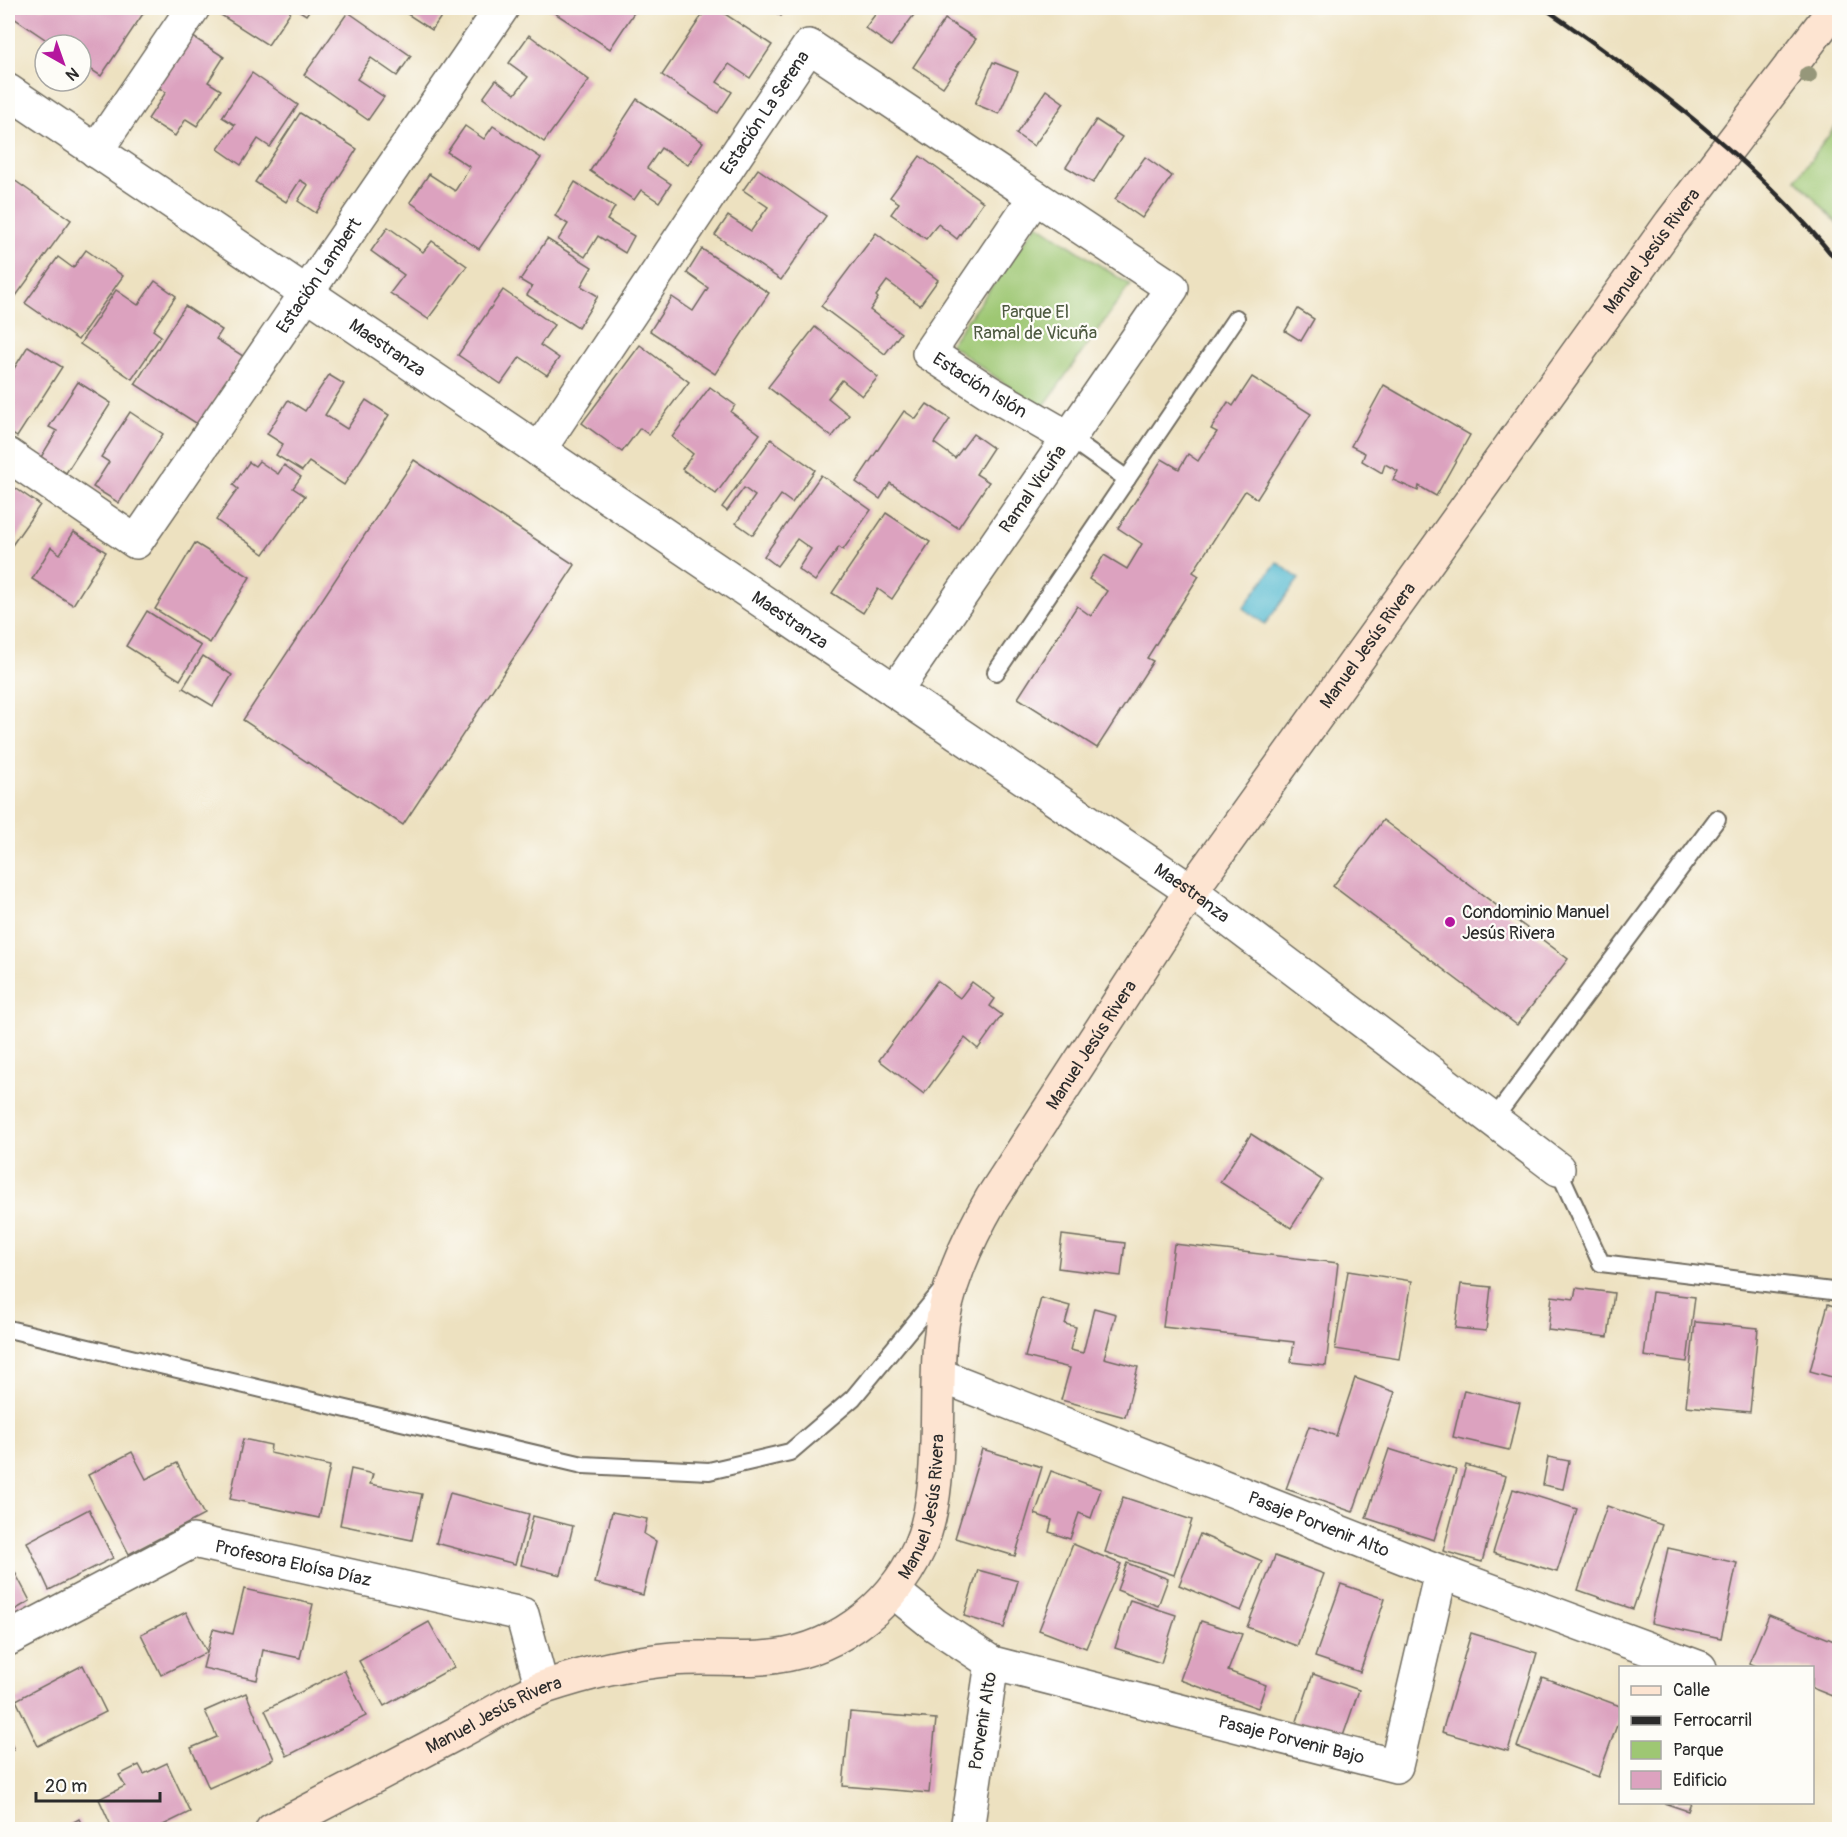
<svg xmlns="http://www.w3.org/2000/svg" width="1847" height="1837" viewBox="0 0 1847 1837" font-family="Pangolin,sans-serif">
<style>
.green{fill:#9ec773;stroke:#64794f;stroke-width:1.5}
.water{fill:#52b9d0;stroke:#3e727e;stroke-width:1.5}
.building{fill:#dca2bf}
.lines{fill:none;stroke-linecap:round;stroke-linejoin:round}
.service-casing{stroke:#6f6b5f;stroke-width:20}
.minor-casing{stroke:#6f6b5f;stroke-width:36}
.secondary-casing{stroke:#6f6b5f;stroke-width:36}
.service{stroke:#fff;stroke-width:16}
.minor{stroke:#fff;stroke-width:33}
.secondary{stroke:#fde4d1;stroke-width:33}
.rail{stroke:#2b2b2b;stroke-width:4.5}
.tree{fill:#96977a}
.poi-dot{fill:#b5179e;stroke:#fdfcf7;stroke-width:2}
.labels{text-anchor:middle;dominant-baseline:central;stroke-width:4.5;stroke-linejoin:round;paint-order:stroke}
.street-label{font-size:18px;fill:#2b2b2b;stroke:#fdfcf7}
.park-label{font-size:18px;fill:#4e5a41;stroke:#fdfcf7}
.poi-label{font-size:18px;fill:#2b2b2b;stroke:#fdfcf7;text-anchor:start}
</style>
<rect width="100%" height="100%" fill="#fdfcf7"/>
<filter id="ink" filterUnits="userSpaceOnUse"><feTurbulence type="fractalNoise" baseFrequency=".0167" numOctaves="2"/><feDisplacementMap in="SourceGraphic" scale="12" xChannelSelector="R" yChannelSelector="G"/><feConvolveMatrix kernelMatrix="1 2 1 2 8 2 1 2 1" color-interpolation-filters="sRGB"/></filter>
<filter id="wash" filterUnits="userSpaceOnUse"><feTurbulence type="fractalNoise" baseFrequency=".008" numOctaves="4" result="noise"/><feDisplacementMap in="SourceGraphic" scale="24" xChannelSelector="R" yChannelSelector="G"/><feGaussianBlur stdDeviation="1.35" result="paint"/><feColorMatrix in="noise" values="0 0 0 0 0 0 0 0 0 0 0 0 0 0 0 0 0 1.4 0 .05"/><feComposite in="paint" operator="in"/></filter>
<g filter="url(#wash)">
<rect width="100%" height="100%" fill="#ede1c0"/>
<!-- green -->
<g class="green">
<polygon points="1839,122 1839,225 1796,179"/>
<polygon points="1037,224 1130,285 1041,410 950,344"/>
</g>
<!-- water -->
<polygon class="water" points="1277,562 1299,579 1265,624 1243,608"/>
<g id="blocks">
<!-- building -->
<g class="building">
<polygon points="8,8 147,8 101,76 81,63 81,45 54,45 8,14"/>
<polygon points="210,8 293,8 268,45"/>
<polygon points="295,8 311,8 306,15"/>
<polygon points="398,8 447,8 432,30"/>
<polygon points="547,8 637,8 610,49"/>
<polygon points="707,8 716,8 772,45 750,78 729,64 717,82 732,92 718,113 662,75"/>
<polygon points="769,8 787,8 781,16"/>
<polygon points="880,8 919,8 891,46 865,28"/>
<polygon points="348,12 411,56 397,76 371,58 357,79 384,97 368,120 304,75"/>
<polygon points="945,19 976,39 943,87 913,67"/>
<polygon points="184,31 224,57 208,82 221,90 197,126 186,119 175,136 148,119 166,92 149,82"/>
<polygon points="529,35 589,80 544,142 483,98 496,80 515,94 528,77 509,63"/>
<polygon points="993,62 1018,72 999,114 975,104"/>
<polygon points="252,73 298,105 270,147 258,139 241,165 218,149 235,125 222,117"/>
<polygon points="1046,90 1064,103 1034,146 1016,134"/>
<polygon points="637,99 703,142 688,165 661,148 647,168 671,184 659,202 641,190 634,200 590,171"/>
<polygon points="300,113 357,149 316,213 298,201 308,185 300,180 286,202 255,182"/>
<polygon points="1096,120 1122,137 1093,183 1066,167"/>
<polygon points="465,126 484,139 493,126 541,158 479,249 410,202 429,174 455,191 470,167 447,152"/>
<polygon points="920,156 983,202 957,239 938,224 926,239 891,214 899,203 890,197"/>
<polygon points="1145,157 1172,176 1142,218 1115,199"/>
<polygon points="758,169 826,216 781,280 715,235 728,216 751,231 768,207 743,190"/>
<polygon points="14,180 71,220 16,296 8,290 8,190"/>
<polygon points="575,182 615,207 607,220 634,236 625,253 598,236 585,257 558,240 568,224 555,216"/>
<polygon points="388,227 423,252 432,241 467,266 428,319 390,293 404,275 371,251"/>
<polygon points="876,233 938,280 920,305 887,281 876,296 878,298 870,310 901,333 885,354 821,306"/>
<polygon points="547,239 592,267 581,286 598,296 578,328 527,295 532,287 520,280"/>
<polygon points="702,249 769,293 715,374 650,331 672,297 693,311 708,288 687,273"/>
<polygon points="86,250 123,276 78,340 25,303 58,257 73,268"/>
<polygon points="155,281 176,296 153,330 161,336 132,379 80,344 116,290 138,305"/>
<polygon points="503,290 554,325 540,345 559,358 547,375 520,357 501,384 458,355"/>
<polygon points="185,306 222,330 216,339 243,356 199,425 135,384"/>
<polygon points="1298,309 1314,319 1301,341 1285,331"/>
<polygon points="815,327 878,377 862,396 842,380 828,398 849,415 832,437 768,387"/>
<polygon points="640,345 689,382 649,435 640,428 622,452 582,423"/>
<polygon points="28,346 62,367 17,437 8,431 8,378"/>
<polygon points="329,375 344,384 325,415 347,429 366,400 389,415 344,485 309,462 302,471 276,455 283,444 267,434 288,400 305,411"/>
<polygon points="1252,377 1311,414 1257,499 1245,491 1193,572 1199,576 1147,658 1153,661 1097,748 1018,698 1077,606 1091,616 1107,591 1089,579 1104,555 1127,569 1142,544 1118,528 1162,459 1179,469 1188,454 1198,461 1217,432 1211,429 1228,402 1233,406"/>
<polygon points="78,382 111,403 66,473 41,457 57,431 49,427"/>
<polygon points="1384,385 1470,435 1436,496 1419,486 1418,491 1393,480 1398,471 1385,464 1382,473 1362,461 1365,453 1351,446"/>
<polygon points="710,387 735,405 731,412 760,434 716,494 682,469 693,454 672,437"/>
<polygon points="927,404 950,419 934,443 955,458 973,434 993,448 976,474 989,482 958,528 890,483 880,499 856,482 904,411 916,419"/>
<polygon points="130,412 163,434 119,503 93,487 109,462 101,457"/>
<polygon points="771,439 815,470 792,503 781,495 753,535 736,523 755,496 744,488 727,511 722,507"/>
<polygon points="414,460 575,565 403,825 243,720"/>
<polygon points="259,461 278,474 284,465 301,477 293,488 305,496 264,554 216,520 238,489 233,485 249,462 255,466"/>
<polygon points="821,475 871,510 843,550 839,547 815,581 798,569 811,549 797,539 777,566 764,556"/>
<polygon points="8,483 40,505 8,551"/>
<polygon points="886,513 930,542 892,599 878,589 863,613 832,593"/>
<polygon points="74,532 106,552 73,605 32,579 51,547 60,554"/>
<polygon points="195,543 250,577 210,643 155,609"/>
<polygon points="147,611 201,646 180,680 126,646"/>
<polygon points="203,656 232,675 213,706 183,688"/>
<polygon points="1383,820 1568,959 1517,1025 1333,886"/>
<polygon points="937,981 960,998 972,982 995,999 990,1006 1002,1015 978,1049 965,1038 924,1094 879,1060"/>
<polygon points="1251,1134 1322,1180 1291,1228 1220,1182"/>
<polygon points="1062,1235 1125,1243 1121,1276 1058,1268"/>
<polygon points="1174,1244 1338,1263 1326,1366 1291,1362 1294,1342 1163,1327"/>
<polygon points="1348,1271 1412,1281 1399,1359 1335,1349"/>
<polygon points="1461,1284 1491,1287 1486,1331 1455,1328"/>
<polygon points="1576,1288 1614,1293 1608,1337 1548,1330 1552,1296 1574,1299"/>
<polygon points="1652,1292 1695,1297 1687,1362 1644,1356"/>
<polygon points="1041,1298 1070,1306 1065,1324 1076,1327 1070,1350 1083,1353 1094,1308 1116,1314 1104,1358 1138,1367 1125,1417 1061,1400 1070,1368 1025,1357"/>
<polygon points="1828,1304 1839,1308 1839,1379 1810,1371"/>
<polygon points="1695,1322 1758,1328 1750,1412 1686,1406"/>
<polygon points="1355,1378 1395,1392 1353,1512 1286,1489 1309,1426 1336,1436"/>
<polygon points="1464,1390 1520,1403 1509,1450 1453,1437"/>
<polygon points="243,1439 271,1445 270,1453 330,1466 319,1518 230,1499"/>
<polygon points="982,1449 1042,1467 1015,1556 955,1538"/>
<polygon points="1389,1449 1456,1470 1434,1540 1366,1518"/>
<polygon points="132,1452 146,1479 177,1463 204,1515 129,1554 88,1475"/>
<polygon points="1548,1457 1569,1461 1563,1489 1543,1485"/>
<polygon points="1466,1465 1506,1476 1482,1562 1443,1551"/>
<polygon points="351,1469 373,1474 370,1484 422,1494 412,1540 340,1525"/>
<polygon points="1051,1471 1101,1489 1091,1518 1079,1513 1070,1539 1049,1532 1052,1520 1035,1514"/>
<polygon points="1513,1489 1577,1509 1557,1572 1493,1553"/>
<polygon points="450,1493 529,1514 515,1564 436,1543"/>
<polygon points="1123,1497 1192,1520 1174,1575 1105,1552"/>
<polygon points="1607,1506 1662,1525 1633,1609 1578,1590"/>
<polygon points="89,1509 113,1558 49,1590 27,1542"/>
<polygon points="612,1512 647,1519 644,1534 656,1541 643,1595 595,1583"/>
<polygon points="533,1516 573,1526 561,1575 521,1565"/>
<polygon points="1200,1534 1262,1561 1241,1611 1179,1585"/>
<polygon points="1073,1544 1121,1564 1086,1648 1039,1630"/>
<polygon points="1668,1548 1737,1563 1721,1638 1651,1623"/>
<polygon points="1275,1556 1324,1574 1297,1646 1247,1627"/>
<polygon points="8,1559 30,1601 8,1614"/>
<polygon points="1127,1563 1168,1579 1158,1606 1117,1590"/>
<polygon points="978,1570 1018,1581 1004,1628 964,1616"/>
<polygon points="1341,1584 1385,1599 1360,1672 1315,1657"/>
<polygon points="244,1589 313,1604 300,1658 263,1650 257,1680 203,1668 213,1629 233,1634"/>
<polygon points="1130,1600 1176,1615 1161,1663 1115,1648"/>
<polygon points="186,1612 207,1652 161,1675 141,1634"/>
<polygon points="1769,1615 1839,1643 1839,1677 1832,1696 1812,1688 1812,1668 1761,1668 1749,1663"/>
<polygon points="1201,1621 1242,1634 1228,1671 1266,1685 1258,1708 1180,1680"/>
<polygon points="429,1622 454,1667 384,1706 359,1661"/>
<polygon points="1471,1633 1537,1653 1508,1751 1442,1732"/>
<polygon points="83,1665 106,1712 38,1746 16,1700"/>
<polygon points="344,1670 366,1716 287,1756 265,1710"/>
<polygon points="1313,1674 1359,1690 1342,1739 1296,1724"/>
<polygon points="1542,1677 1620,1706 1620,1717 1598,1777 1517,1747"/>
<polygon points="246,1693 274,1759 209,1788 191,1748 217,1737 205,1711"/>
<polygon points="850,1712 936,1719 929,1793 843,1786"/>
<polygon points="8,1737 14,1750 8,1753"/>
<polygon points="167,1763 190,1812 153,1830 113,1830 99,1799 125,1786 119,1775 139,1765 144,1774"/>
<polygon points="1664,1803 1691,1803 1688,1811"/>
<polygon points="79,1819 84,1830 59,1830"/>
</g>
</g>
</g>
<g filter="url(#ink)">
<use href="#blocks" fill-opacity="0" stroke="#6f6b5f" stroke-width="1.5"/>
<g class="lines">
<defs>
<g id="service">
<polyline points="1069,438 1127,479"/>
<polyline points="996,672 1236,318"/>
<polyline points="1493,1120 1717,819"/>
<polyline points="1558,1169 1601,1263 1840,1292"/>
<polyline points="8,1329 583,1465 709,1471 790,1452 853,1398 942,1290"/>
</g>
<g id="minor">
<path id="s1" d="M 8,91 L 1191,891 L 1558,1169"/>
<polyline points="96,151 193,8"/>
<path id="s2" d="M 1035,197 L 929,353 L 989,392 L 1069,438"/>
<path id="s3" d="M 539,450 L 809,46 L 1172,288 L 895,691"/>
<path id="s4" d="M 8,455 L 136,542 L 502,8"/>
<path id="s5" d="M 939,1375 L 1441,1572 L 1700,1668"/>
<polyline points="893,1591 935,1625 992,1663 967,1830"/>
<path id="s6" d="M 8,1639 L 193,1541 L 522,1614 L 542,1688"/>
<path id="s7" d="M 992,1663 L 1396,1766 L 1441,1572"/>
</g>
<g id="secondary">
<path id="s8" d="M 272,1830 C 334,1797 396,1765 457,1733 C 486,1718 515,1698 545,1687 C 586,1673 630,1663 673,1659 C 703,1656 732,1660 761,1658 C 831,1654 890,1611 919,1548 C 945,1491 934,1404 940,1341 C 945,1289 966,1243 992,1198 L 1191,891 L 1671,223 L 1835,8"/>
</g>
</defs>
<!-- service casing -->
<use href="#service" class="service-casing"/>
<!-- minor casing -->
<use href="#minor" class="minor-casing"/>
<!-- secondary casing -->
<use href="#secondary" class="secondary-casing"/>
<!-- service -->
<use href="#service" class="service"/>
<!-- minor -->
<use href="#minor" class="minor"/>
<!-- secondary -->
<use href="#secondary" class="secondary"/>
<!-- rail -->
<path class="rail" d="M 1544,8 C 1648,80 1761,164 1840,265"/>
</g>
<!-- trees -->
<circle class="tree" cx="1808" cy="75" r="9"/>
</g>
<!-- markers -->
<circle class="poi-dot" cx="1450" cy="922" r="6"/>
<g class="labels">
<!-- street labels -->
<g class="street-label">
<text stroke="none"><textPath href="#s3" startOffset="406">Estación La Serena</textPath></text>
<text stroke="none"><textPath href="#s8" startOffset="2247">Manuel Jesús Rivera</textPath></text>
<text stroke="none"><textPath href="#s4" startOffset="478">Estación Lambert</textPath></text>
<text stroke="none"><textPath href="#s1" startOffset="458">Maestranza</textPath></text>
<text stroke="none"><textPath href="#s2" startOffset="249">Estación Islón</textPath></text>
<text transform="translate(1033 489) rotate(-55)">Ramal Vicuña</text>
<text stroke="none"><textPath href="#s1" startOffset="944">Maestranza</textPath></text>
<text stroke="none"><textPath href="#s8" startOffset="1761">Manuel Jesús Rivera</textPath></text>
<text stroke="none"><textPath href="#s1" startOffset="1430">Maestranza</textPath></text>
<text stroke="none"><textPath href="#s8" startOffset="1275">Manuel Jesús Rivera</textPath></text>
<text stroke="none"><textPath href="#s8" startOffset="771">Manuel Jesús Rivera</textPath></text>
<text stroke="none"><textPath href="#s5" startOffset="408">Pasaje Porvenir Alto</textPath></text>
<text stroke="none"><textPath href="#s6" startOffset="312">Profesora Eloísa Díaz</textPath></text>
<text stroke="none"><textPath href="#s8" startOffset="250">Manuel Jesús Rivera</textPath></text>
<text transform="translate(983 1721) rotate(-81)">Porvenir Alto</text>
<text stroke="none"><textPath href="#s7" startOffset="309">Pasaje Porvenir Bajo</textPath></text>
</g>
<!-- park labels -->
<g class="park-label">
<text x="1035" y="312">Parque El<tspan x="1035" dy="21">Ramal de Vicuña</tspan></text>
</g>
<!-- poi labels -->
<g class="poi-label">
<text x="1462" y="912">Condominio Manuel<tspan x="1462" dy="21">Jesús Rivera</tspan></text>
</g>
</g>
<!-- margin -->
<rect width="1847" height="1837" fill="none" stroke="#fdfcf7" stroke-width="30"/>
<!-- legend -->
<rect x="1619" y="1666" width="195" height="138" fill="#fdfcf7" stroke="#a9a8a5" stroke-width="1.5"/>
<rect x="1631" y="1686" width="30" height="9" fill="#fde4d1" stroke="#a9a8a5" stroke-width="1.5"/>
<text x="1673" y="1696" font-size="18" fill="#2b2b2b">Calle</text>
<rect x="1631" y="1716" width="30" height="9" fill="#2b2b2b" stroke="#a9a8a5" stroke-width="1.5"/>
<text x="1673" y="1726" font-size="18" fill="#2b2b2b">Ferrocarril</text>
<rect x="1631" y="1741" width="30" height="18" fill="#9ec773" stroke="#a9a8a5" stroke-width="1.5"/>
<text x="1673" y="1756" font-size="18" fill="#2b2b2b">Parque</text>
<rect x="1631" y="1771" width="30" height="18" fill="#dca2bf" stroke="#a9a8a5" stroke-width="1.5"/>
<text x="1673" y="1786" font-size="18" fill="#2b2b2b">Edificio</text>
<!-- north arrow -->
<g transform="translate(63 63) rotate(140)"><circle r="28" fill="#fdfcf7" stroke="#a9a8a5" stroke-width="1.5"/>
<path d="M0-4.5L10 22L0 15L-10 22Z" fill="#b5179e"/>
<text y="-9" font-size="16" font-weight="bold" text-anchor="middle" fill="#2b2b2b">N</text>
</g>
<!-- scale -->
<path d="M36 1792v9h124v-9" fill="none" stroke="#2b2b2b" stroke-width="3"/>
<text x="45" y="1792" font-size="18" fill="#2b2b2b" stroke="#fdfcf7" stroke-width="4.5" paint-order="stroke">20 m</text>
</svg>
